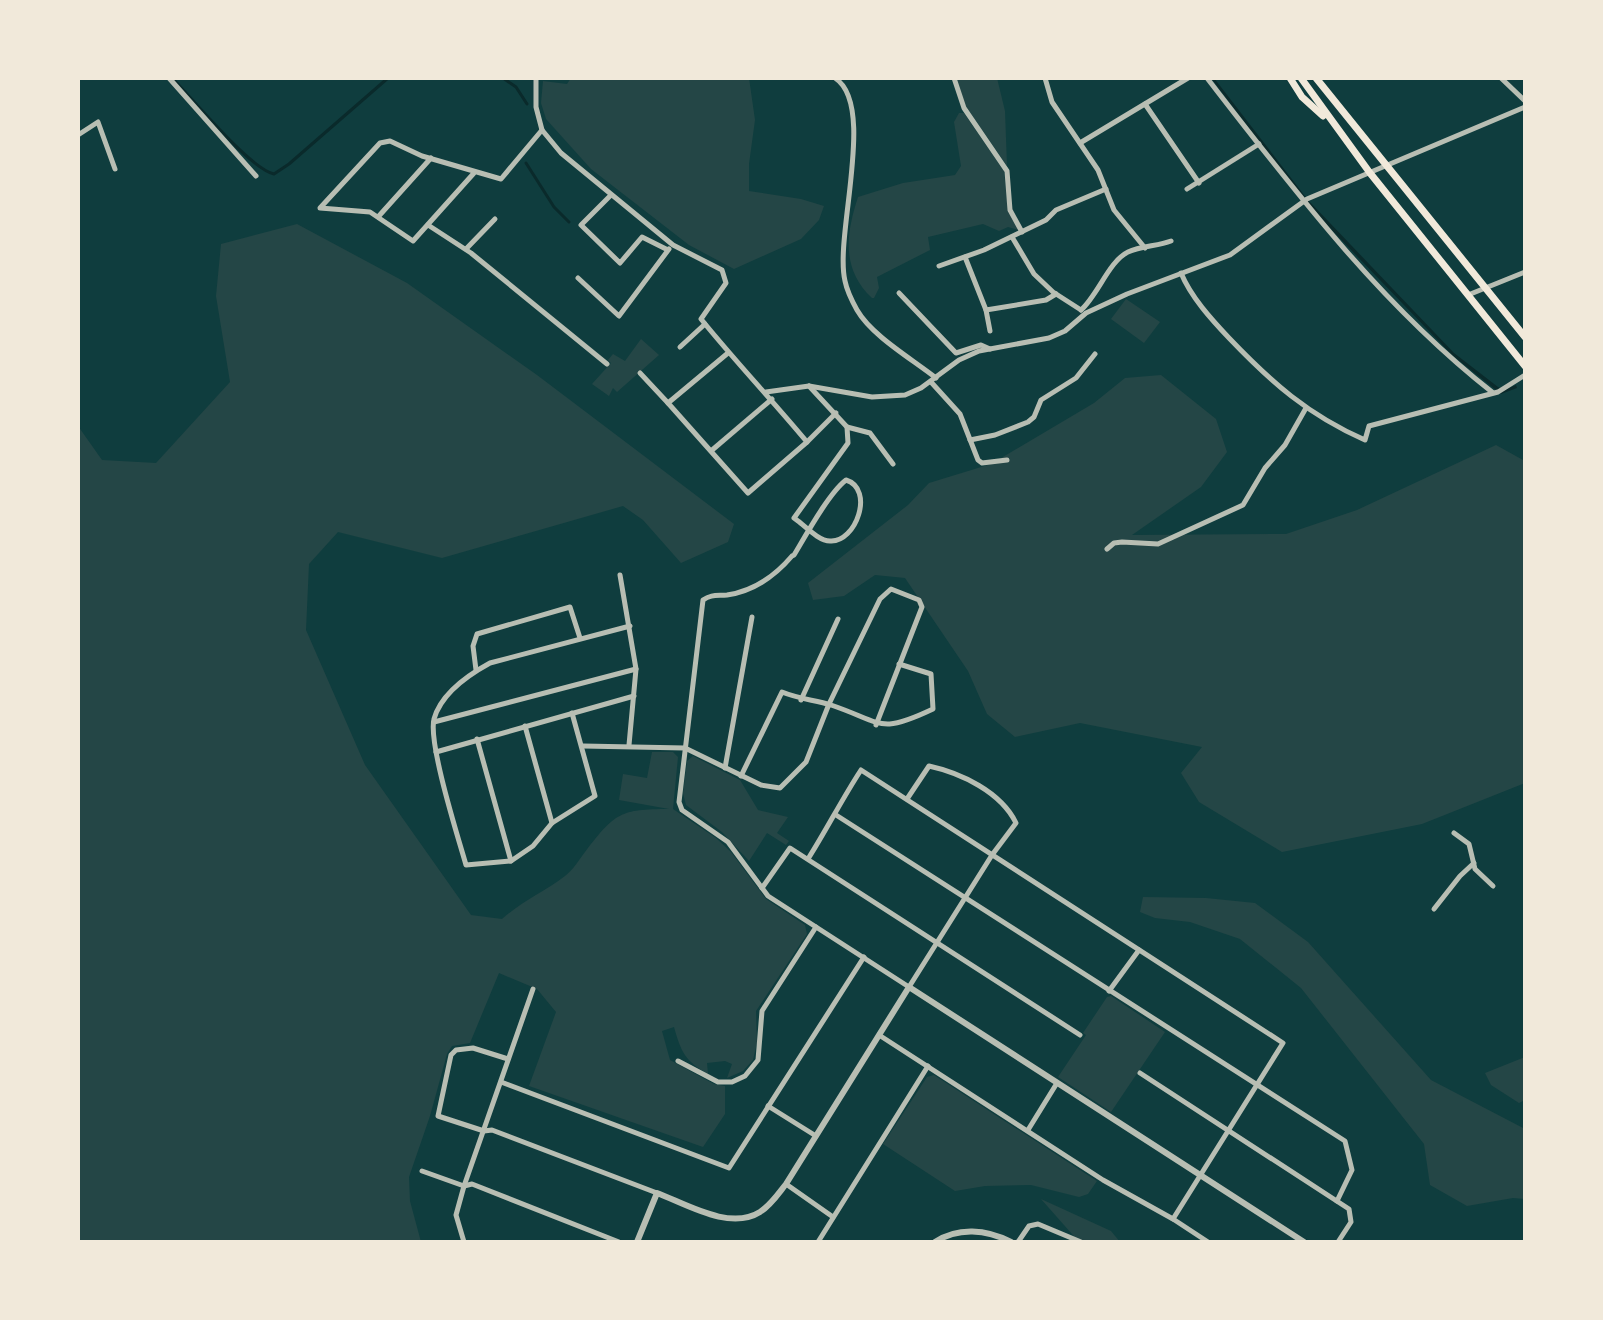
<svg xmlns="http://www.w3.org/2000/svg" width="1603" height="1320" viewBox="0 0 1603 1320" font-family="'Nunito Sans',sans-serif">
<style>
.green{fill:#244646}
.water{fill:#0a2a2b}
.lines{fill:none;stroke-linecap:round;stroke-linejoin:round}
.stream{stroke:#0a2a2b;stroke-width:3}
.minor{stroke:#b8beb3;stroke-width:5}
.tertiary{stroke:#b8beb3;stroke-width:6}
.secondary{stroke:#f1e9da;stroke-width:7}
</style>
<rect width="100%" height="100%" fill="#0f3d3e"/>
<!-- green -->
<g class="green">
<polygon points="571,78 749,78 755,120 749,164 749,191 801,199 824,206 819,220 801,239 734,269 689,245 591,169 546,119 541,103 543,81 567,84"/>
<polygon points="957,78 997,78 1005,111 1007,166 965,105"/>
<path d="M 959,113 L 964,113 L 1004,171 L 1008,211 L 1019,230 L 1008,227 L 999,231 L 983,224 L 928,237 L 930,250 L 877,277 L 879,288 L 874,298 L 872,298 C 841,269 846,234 858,197 L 903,183 L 955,175 L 961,166 L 954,122 Z"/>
<path d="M 297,224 L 407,283 L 537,375 L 734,524 L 728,542 L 681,563 L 643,520 L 623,506 L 442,558 L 338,532 L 309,564 L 306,630 L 365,765 L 471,915 L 502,919 C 522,901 544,892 565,876 C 573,870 579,860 585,852 C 615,813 620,809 669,809 L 619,800 L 623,774 L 647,778 L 652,752 L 673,752 L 678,757 L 673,809 L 716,838 L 731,852 L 766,899 L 805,925 L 807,934 L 756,1011 L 757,1043 L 753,1060 L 743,1071 L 727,1078 L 732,1064 L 725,1061 L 707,1063 L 708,1074 C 685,1061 681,1052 674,1027 L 662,1031 L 670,1060 L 714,1084 L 725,1086 L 725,1114 L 703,1147 L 529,1086 L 556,1012 L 537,989 L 499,973 L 470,1043 L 452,1046 L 447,1054 L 430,1116 L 409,1177 L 410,1201 L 421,1242 L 78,1242 L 78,426 L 102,460 L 156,463 L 230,382 L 216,296 L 221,244 Z"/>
<polygon points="1126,299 1160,322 1144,343 1111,319"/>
<polygon points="641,339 659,355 617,392 613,388 609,396 592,384 611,363 608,360 613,354 625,361"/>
<polygon points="1161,375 1216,419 1227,452 1201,487 1132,535 1286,534 1357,510 1496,445 1523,460 1525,481 1525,783 1422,824 1282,852 1199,802 1181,773 1202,747 1080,723 1015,737 987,714 968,671 905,578 875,575 844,596 813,600 808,583 908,505 929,483 991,464 1094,403 1125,378"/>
<polygon points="693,756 740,780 758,810 788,817 777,833 789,841 786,845 767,833 749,861 722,832 686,805 683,793 687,761"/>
<polygon points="1143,897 1206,898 1255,903 1308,942 1431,1080 1525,1129 1525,1199 1513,1198 1467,1206 1430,1185 1424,1144 1301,988 1240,939 1190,922 1155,918 1140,912"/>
<polygon points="1111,996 1165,1032 1111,1112 1058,1077 1086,1035 1083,1033 1107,997"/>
<polygon points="1525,1057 1525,1100 1519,1103 1491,1085 1485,1073"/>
<polygon points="934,1075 1097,1181 1088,1194 1079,1197 1031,1185 985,1186 955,1191 883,1144 927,1077"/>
<polygon points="1041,1199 1111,1231 1120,1242 1079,1242"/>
</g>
<!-- water -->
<polygon class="water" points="1211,78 1214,78 1308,200 1454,353 1498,387 1504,390 1516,385 1517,388 1501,394 1452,355 1305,202"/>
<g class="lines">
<!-- stream -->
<g class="stream">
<path d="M 172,78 C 193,99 249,168 274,174 L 289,164 L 388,78"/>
<polyline points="503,78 516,87 527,104"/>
<polyline points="526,163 554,207 569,222"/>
</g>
<!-- minor -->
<g class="minor">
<polyline points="169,78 256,176"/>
<path d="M 536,78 L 536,107 L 542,130 L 561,153 L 673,245 L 722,270 L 726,283 L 701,319 C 735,361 772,400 807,442 L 748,493 L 668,403 L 728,353"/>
<path d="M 835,78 C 877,105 834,236 845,281 C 847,291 852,301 857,310 C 872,336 912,359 936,378"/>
<polyline points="954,78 964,108 1007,171 1010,210 1022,232"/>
<polyline points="1045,78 1052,102 1098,170 1114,210 1145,248"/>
<path d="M 1207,78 C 1293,189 1381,305 1492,392"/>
<polyline points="1501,78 1525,101"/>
<polyline points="1145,104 1199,183"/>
<polyline points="78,135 98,122 115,169"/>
<polyline points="1080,143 1188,78"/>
<polyline points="474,173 413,241 370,212 320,208 380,143 390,141 422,156 501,179 542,130"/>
<polyline points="1187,189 1259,144"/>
<polyline points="611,195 581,225 620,263 642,237 668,250"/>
<polyline points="378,217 431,158"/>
<polyline points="428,225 471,253 607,364"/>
<polyline points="1012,237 1034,274 1053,292 1081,310"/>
<polyline points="466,249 495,219"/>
<polyline points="965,257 986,310 990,331"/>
<polyline points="939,266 984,250 1046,220 1056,210 1106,189"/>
<path d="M 1181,273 C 1191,297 1211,319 1229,338 C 1271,382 1308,415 1365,440 L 1369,426 L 1498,392 L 1525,375"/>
<polyline points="578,278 619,316 669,249"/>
<polyline points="899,293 956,353 981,345 990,349"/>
<polyline points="1468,295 1525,272"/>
<polyline points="986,310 1046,300 1056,294"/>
<path d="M 1081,310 C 1098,295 1109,261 1128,252 C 1141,246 1158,246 1171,241"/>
<polyline points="680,347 705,324"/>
<polyline points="640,373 668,403"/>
<polyline points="931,382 960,414 978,460 982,463 1007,460"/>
<path d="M 809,386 L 847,427 L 848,443 L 794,518 L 798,521 C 806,527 819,541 830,541 C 856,543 875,489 846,480 C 829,493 806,535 794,555 L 792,556 C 775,576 754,591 727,595 C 718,596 711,594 703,600 L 679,802 L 682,810 L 728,842 L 768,896 L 909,987 L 992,855 L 1016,823 C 1001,792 961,773 929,766 L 907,799"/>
<polyline points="766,392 809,386 872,397 905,395 921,388 959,360 979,351 1049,338 1065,331 1086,313 1127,294 1230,255 1307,199 1525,107"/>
<polyline points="847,427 870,433 893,464"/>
<polyline points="970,440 995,435 1028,422 1034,417 1041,400 1076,378 1095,354"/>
<polyline points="807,442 836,413"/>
<polyline points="711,451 772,399"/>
<polyline points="1107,549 1114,543 1122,542 1158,544 1243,505 1265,468 1285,445 1306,408"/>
<polyline points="620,575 636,669 629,745"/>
<polyline points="476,670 473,646 477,634 570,607 580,638"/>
<polyline points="801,700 838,619"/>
<path d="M 572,713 L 595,796 L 552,823 L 533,846 L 511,861 L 466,865 C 458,837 428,743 434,719 C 441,694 468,675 490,663 L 630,626"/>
<polyline points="434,722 636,669"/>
<polyline points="525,726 552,823"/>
<polyline points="477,739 511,861"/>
<polyline points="583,746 685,748 761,785 780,788 806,762 829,704 880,599 891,589 919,600 922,607 876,725"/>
<polyline points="436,752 634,696"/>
<polyline points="725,768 752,617"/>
<path d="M 741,776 L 782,692 C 799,699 815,700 831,705 C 884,723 878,735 933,709 L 931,674 L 899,664"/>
<polyline points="836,815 1345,1141 1352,1170 1337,1201"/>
<polyline points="1454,833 1469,844 1475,869 1493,886"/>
<path d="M 808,859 C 827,829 842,799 861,770 L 1283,1043 L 1173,1219"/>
<polyline points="762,888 790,848 1080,1035"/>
<polyline points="1434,909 1460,876 1474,863"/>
<polyline points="1109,991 1139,950"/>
<polyline points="879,1035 1103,1180 1173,1219 1208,1242"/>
<polyline points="508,1059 473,1048 456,1050 451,1055 438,1116 484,1131 492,1130 657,1193"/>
<polyline points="678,1061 718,1082 732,1082 745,1076 758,1060 762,1011 816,927"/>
<polyline points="1140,1073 1349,1209 1351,1222 1338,1242"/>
<polyline points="501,1082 729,1168 864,957"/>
<polyline points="768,1106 816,1136"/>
<polyline points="1028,1130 1057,1083"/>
<polyline points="422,1171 464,1186 472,1184 619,1242"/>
<polyline points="786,1184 833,1217"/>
<polyline points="464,1242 456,1215 464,1186 533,989"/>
<polyline points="818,1242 928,1066"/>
<polyline points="1018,1242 1029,1226 1038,1224 1081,1242"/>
</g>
<!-- tertiary -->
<g class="tertiary">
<path d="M 637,1242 L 657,1193 C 686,1204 730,1231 760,1212 C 771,1205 778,1194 786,1184 L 909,987 L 1304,1242"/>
<path d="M 935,1242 C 958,1227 986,1229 1011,1242"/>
</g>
<!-- secondary -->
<g class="secondary">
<polyline points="1290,78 1302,97 1323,116"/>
<polyline points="1301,78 1370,173 1525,366"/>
<polyline points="1316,78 1525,337"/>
</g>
</g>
<!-- border -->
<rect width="1603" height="1320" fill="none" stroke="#f1e9da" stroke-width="160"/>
</svg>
